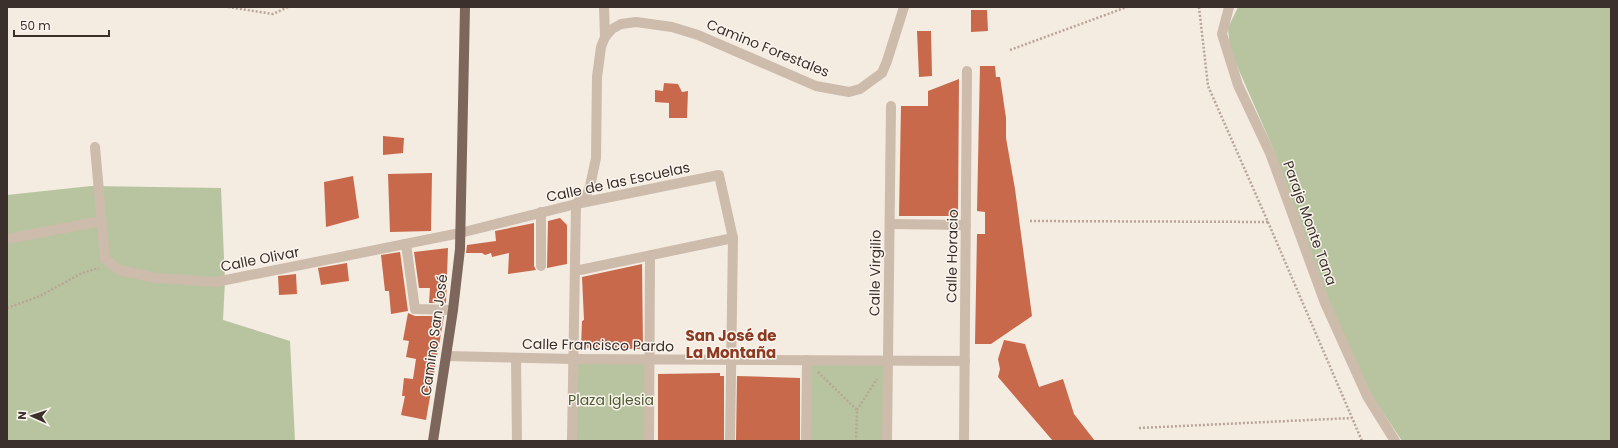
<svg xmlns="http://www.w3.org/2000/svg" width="1618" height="448" viewBox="0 0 1618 448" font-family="Poppins,sans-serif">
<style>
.green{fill:#b8c4a0}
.building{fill:#c8694b}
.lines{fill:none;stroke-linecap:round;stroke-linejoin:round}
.path{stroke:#b9a596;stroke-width:2.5;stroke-dasharray:2 2;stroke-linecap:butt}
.minor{stroke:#cdbbac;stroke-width:10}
.major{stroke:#7d675c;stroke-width:10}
.labels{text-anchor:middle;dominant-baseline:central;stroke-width:3;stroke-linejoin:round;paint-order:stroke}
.street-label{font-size:14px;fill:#3b302b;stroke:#fbf5ee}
.park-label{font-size:14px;fill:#4a5a2e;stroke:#fbf5ee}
.neighbourhood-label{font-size:15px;font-weight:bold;fill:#8c3b22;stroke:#fbf5ee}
</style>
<rect width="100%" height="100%" fill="#f4ebe1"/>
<!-- green -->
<g class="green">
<polygon points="1238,7 1611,7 1611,441 1402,441 1372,396 1338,325 1273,148 1230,50 1228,28"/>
<polygon points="91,186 221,188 225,281 223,320 290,341 295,441 7,441 7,195"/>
<polygon points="574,359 650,360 649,441 572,441"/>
<polygon points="807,360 888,361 887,441 806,441"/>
</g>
<!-- building -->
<g class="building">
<polygon points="971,10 987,10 988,31 971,32"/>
<polygon points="917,31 931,31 932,76 919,77"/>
<polygon points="980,66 995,66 996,77 1000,77 1006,118 1006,138 1015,189 1032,316 991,344 975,344 977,234 985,234 985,212 977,211"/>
<polygon points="959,79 958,216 899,216 901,106 928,106 928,91"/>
<polygon points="664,83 678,84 682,92 688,91 687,118 669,118 669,103 655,102 655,90 663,91"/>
<polygon points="383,136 404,138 403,153 383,155"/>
<polygon points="432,173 431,231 390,232 388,174"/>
<polygon points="353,176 359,218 326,227 324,182"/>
<polygon points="560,218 567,225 567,264 547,268 548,221"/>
<polygon points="534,223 534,266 536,270 508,274 509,253 492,257 491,253 485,255 482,253 466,253 467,245 496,241 495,231"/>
<polygon points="448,248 446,303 429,303 430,288 419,288 414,252"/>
<polygon points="400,252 408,311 391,314 389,291 385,291 381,255"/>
<polygon points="347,263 349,281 321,285 318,268"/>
<polygon points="642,264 643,349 581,348 582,321 584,320 582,277"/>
<polygon points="296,274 297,294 279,295 278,276"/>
<polygon points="408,313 415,316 444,316 426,420 401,415 405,396 402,396 404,378 413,379 416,359 406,357 409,341 403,340"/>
<polygon points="1004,340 1025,344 1039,387 1063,379 1074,414 1095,441 1053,441 998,377 1000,369 998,359"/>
<polygon points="720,373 720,376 724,376 724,441 658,441 658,374"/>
<polygon points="737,376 800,378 800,441 736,441"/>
</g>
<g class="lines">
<!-- path -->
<g class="path">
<polyline points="228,7 273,14 288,7"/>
<polyline points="1199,7 1208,86 1268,222 1362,441"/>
<polyline points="1010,50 1127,7"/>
<polyline points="1030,221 1268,222"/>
<polyline points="7,308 40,296 82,273 99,268"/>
<polyline points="818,372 857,410 856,441"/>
<polyline points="857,410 877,379"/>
<polyline points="1139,428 1352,418"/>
</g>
<!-- minor -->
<g class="minor">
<polyline points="604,7 605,37"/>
<polyline points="1229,7 1222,34 1238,85 1270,153 1325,303 1367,396 1395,441"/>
<polyline points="95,147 105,259 119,270 156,278 216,282 460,233 576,204 719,175 733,238 730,441"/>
<polyline points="576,204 587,194 590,186 596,158 597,77 601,47 605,37 612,29 621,24 636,22 672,27 698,35 816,86 849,92 860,89 882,73 887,61 904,7"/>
<polyline points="541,212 541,266"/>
<polyline points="890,224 966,225"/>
<polyline points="7,239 101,221"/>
<polyline points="406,244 415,309 453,310"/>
<polyline points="575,271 733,238"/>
<polyline points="446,356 574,359 965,361"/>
<polyline points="516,358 517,441"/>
<polyline points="572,441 576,204"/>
<polyline points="649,441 650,256"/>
<polyline points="806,441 807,360"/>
<polyline points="887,441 891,106"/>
<polyline points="964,441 967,71"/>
</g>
<!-- major -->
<polyline class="major" points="433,441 453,310 460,249 465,7"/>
</g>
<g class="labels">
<!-- street labels -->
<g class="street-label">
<text transform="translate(768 48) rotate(22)">Camino Forestales</text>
<text transform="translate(618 182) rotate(-12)">Calle de las Escuelas</text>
<text transform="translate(1310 223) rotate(70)">Paraje Monte Tana</text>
<text transform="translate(952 256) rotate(-89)">Calle Horacio</text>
<text transform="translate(260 259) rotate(-11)">Calle Olivar</text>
<text transform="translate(875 273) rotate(-89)">Calle Virgilio</text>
<text transform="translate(434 335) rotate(-82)">Camino San José</text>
<text transform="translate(598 345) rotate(1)">Calle Francisco Pardo</text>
</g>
<!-- park labels -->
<g class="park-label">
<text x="611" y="400">Plaza Iglesia</text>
</g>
<!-- neighbourhood labels -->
<g class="neighbourhood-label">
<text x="731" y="335">San José de<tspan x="731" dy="17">La Montaña</tspan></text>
</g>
</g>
<!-- border -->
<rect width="1618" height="448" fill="none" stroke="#3b302b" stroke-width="16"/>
<!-- north arrow -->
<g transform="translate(32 416) rotate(273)" stroke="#fbf5ee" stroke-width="3" paint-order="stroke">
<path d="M0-3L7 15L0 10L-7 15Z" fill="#3b302b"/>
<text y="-6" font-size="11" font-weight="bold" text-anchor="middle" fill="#3b302b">N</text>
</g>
<!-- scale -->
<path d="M14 30v6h95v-6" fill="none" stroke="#3b302b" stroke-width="2"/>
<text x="20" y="30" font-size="12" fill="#3b302b" stroke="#fbf5ee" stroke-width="3" paint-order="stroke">50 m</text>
</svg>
